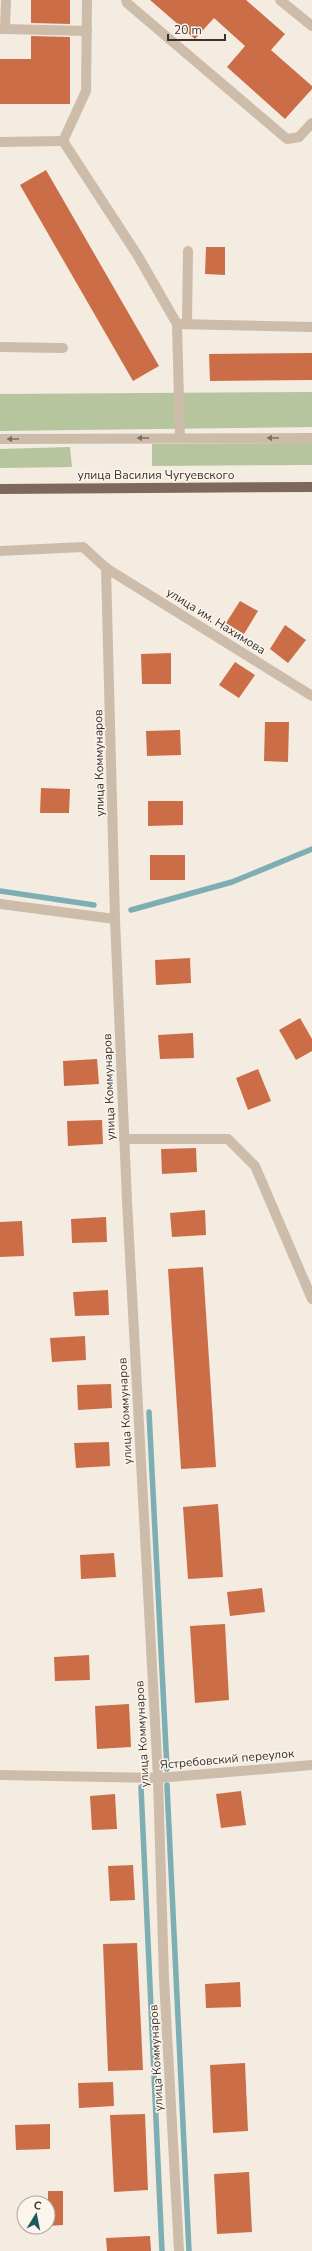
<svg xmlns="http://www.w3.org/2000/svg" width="312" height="2251" viewBox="0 0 312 2251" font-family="'Nunito Sans',sans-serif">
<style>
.green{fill:#b6c59e}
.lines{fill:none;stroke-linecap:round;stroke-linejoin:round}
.stream{stroke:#7daeb3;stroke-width:5.5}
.building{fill:#cb6e47}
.lane{stroke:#cdbcaa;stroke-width:10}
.street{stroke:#cdbcaa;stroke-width:10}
.primary{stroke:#7d685b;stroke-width:10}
.oneway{fill:#7d6f64}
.labels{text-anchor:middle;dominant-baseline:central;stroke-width:3;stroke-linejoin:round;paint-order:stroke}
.street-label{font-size:12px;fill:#3b302a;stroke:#fbf5ed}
</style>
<rect width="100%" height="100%" fill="#f4ece0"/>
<!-- green -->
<g class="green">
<polygon points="312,392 312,427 0,431 0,394"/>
<polygon points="312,443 312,465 152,466 152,444"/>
<polygon points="70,447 72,467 0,468 0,449"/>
</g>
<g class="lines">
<!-- stream -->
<g class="stream">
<polyline points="0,891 94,905"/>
<polyline points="131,910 232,882 312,849"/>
<polyline points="149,1412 167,1769"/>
<polyline points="167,1785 189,2251"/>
<polyline points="141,1787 162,2251"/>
</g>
</g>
<!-- building -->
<g class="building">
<polygon points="31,0 70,0 70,24 31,23"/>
<polygon points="150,0 246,0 285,34 271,50 312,86 312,89 285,119 227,67 245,46 214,18 195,39"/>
<polygon points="31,36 70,37 70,104 0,104 0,59 31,59"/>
<polygon points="46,170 159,366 133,381 20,185"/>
<polygon points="206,247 225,247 225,275 205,274"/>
<polygon points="312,353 312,380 210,381 209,354"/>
<polygon points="240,601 258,611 244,634 226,623"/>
<polygon points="285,625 306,640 288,663 270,649"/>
<polygon points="171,653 171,684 142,684 141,654"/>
<polygon points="235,662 255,675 239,698 219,685"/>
<polygon points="265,722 289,722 288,762 264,761"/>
<polygon points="180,730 181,755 147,756 146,731"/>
<polygon points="41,788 70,789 69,813 40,813"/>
<polygon points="148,801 183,801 183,825 148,826"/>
<rect x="150" y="855" width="35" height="25"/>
<polygon points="190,958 191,983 156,985 155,960"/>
<polygon points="300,1018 312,1039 312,1051 296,1060 279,1030"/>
<polygon points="193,1033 194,1058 160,1059 158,1035"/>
<polygon points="97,1059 99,1084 64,1086 63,1061"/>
<polygon points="258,1069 271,1101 248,1110 236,1078"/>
<polygon points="102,1120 103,1144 68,1146 67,1121"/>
<polygon points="196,1148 197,1172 162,1174 161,1149"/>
<polygon points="205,1210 206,1235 172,1237 170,1213"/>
<polygon points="106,1217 107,1242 72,1243 71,1219"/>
<polygon points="22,1221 24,1256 0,1257 0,1222"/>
<polygon points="203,1267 216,1467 181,1469 168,1269"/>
<polygon points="108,1290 109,1315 75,1316 73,1292"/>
<polygon points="85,1336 86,1360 52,1362 50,1338"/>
<polygon points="111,1384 112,1408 78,1410 77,1385"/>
<polygon points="109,1442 110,1466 76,1468 74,1443"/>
<polygon points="218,1504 223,1577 188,1579 183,1507"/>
<polygon points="114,1553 116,1577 81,1579 80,1555"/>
<polygon points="262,1588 265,1612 230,1616 227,1592"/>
<polygon points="225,1624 229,1700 195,1703 190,1626"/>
<polygon points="89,1655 90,1680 55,1681 54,1657"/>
<polygon points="129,1704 131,1747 97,1749 95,1706"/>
<polygon points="241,1791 246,1825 221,1828 216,1794"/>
<polygon points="115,1794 117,1829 92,1830 90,1796"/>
<polygon points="133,1865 135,1900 110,1901 108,1866"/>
<polygon points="137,1943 143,2070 108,2071 103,1944"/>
<polygon points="240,1982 241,2007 206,2008 205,1984"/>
<polygon points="245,2063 248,2131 213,2133 210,2065"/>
<polygon points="113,2082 114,2106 79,2108 78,2083"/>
<polygon points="145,2114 148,2190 114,2192 110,2115"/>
<polygon points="50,2124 50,2149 16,2150 15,2125"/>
<polygon points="249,2172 252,2232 217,2234 214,2174"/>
<polygon points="48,2191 63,2191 63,2225 48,2226"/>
<polygon points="150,2236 151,2251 107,2251 106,2238"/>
</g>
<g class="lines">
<!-- lane -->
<g class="lane">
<polyline points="126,0 127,3 287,139 299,137 312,123"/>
<polyline points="280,0 312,26"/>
<polyline points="0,29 5,29 6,0"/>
<polyline points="5,29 87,31"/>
<polyline points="63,141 138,256 177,324 180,438"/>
<polyline points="63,141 86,91 87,0"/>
<polyline points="0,142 63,141"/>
<polyline points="177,324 312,327"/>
<polyline points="187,324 188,251"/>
<polyline points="0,347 63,348"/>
</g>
<!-- street -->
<g class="street">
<polyline points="0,439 312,438"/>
<polyline points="0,551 83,547 106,568 312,696"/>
<polyline points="106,568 115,919 127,1201 158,1778 164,1979 179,2251"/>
<polyline points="0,904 115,919"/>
<polyline points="124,1139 228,1139 255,1166 312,1299"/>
<polyline points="0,1775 158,1778 312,1765"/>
</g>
<!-- primary -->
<polyline class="primary" points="0,489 312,487"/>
</g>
<!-- one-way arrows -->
<defs><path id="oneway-solid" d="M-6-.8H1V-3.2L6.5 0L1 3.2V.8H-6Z"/></defs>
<g class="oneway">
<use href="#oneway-solid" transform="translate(143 438) rotate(180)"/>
<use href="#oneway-solid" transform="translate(273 438) rotate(180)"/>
<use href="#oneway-solid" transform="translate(13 439) rotate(180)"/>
</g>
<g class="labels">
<!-- street labels -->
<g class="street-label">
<text x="156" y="475">улица Василия Чугуевского</text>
<text transform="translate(216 621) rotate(32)">улица им. Нахимова</text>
<text transform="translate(99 763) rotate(-91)">улица Коммунаров</text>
<text transform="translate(109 1087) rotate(-92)">улица Коммунаров</text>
<text transform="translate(125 1411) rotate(-93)">улица Коммунаров</text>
<text transform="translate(142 1734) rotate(-93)">улица Коммунаров</text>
<text transform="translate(227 1759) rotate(-5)">Ястребовский переулок</text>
<text transform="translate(156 2058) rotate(-93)">улица Коммунаров</text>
</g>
</g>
<!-- north arrow -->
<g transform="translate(36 2215) rotate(10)"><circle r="19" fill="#fbf5ed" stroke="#aea69f"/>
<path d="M0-3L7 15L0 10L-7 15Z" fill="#1d575f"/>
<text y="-6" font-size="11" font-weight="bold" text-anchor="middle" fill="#3b302a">С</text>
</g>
<!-- scale -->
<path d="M168 34v6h57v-6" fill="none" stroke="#3b302a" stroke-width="2"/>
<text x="174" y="34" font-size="12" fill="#3b302a" stroke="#fbf5ed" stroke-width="3" paint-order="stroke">20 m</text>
</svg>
